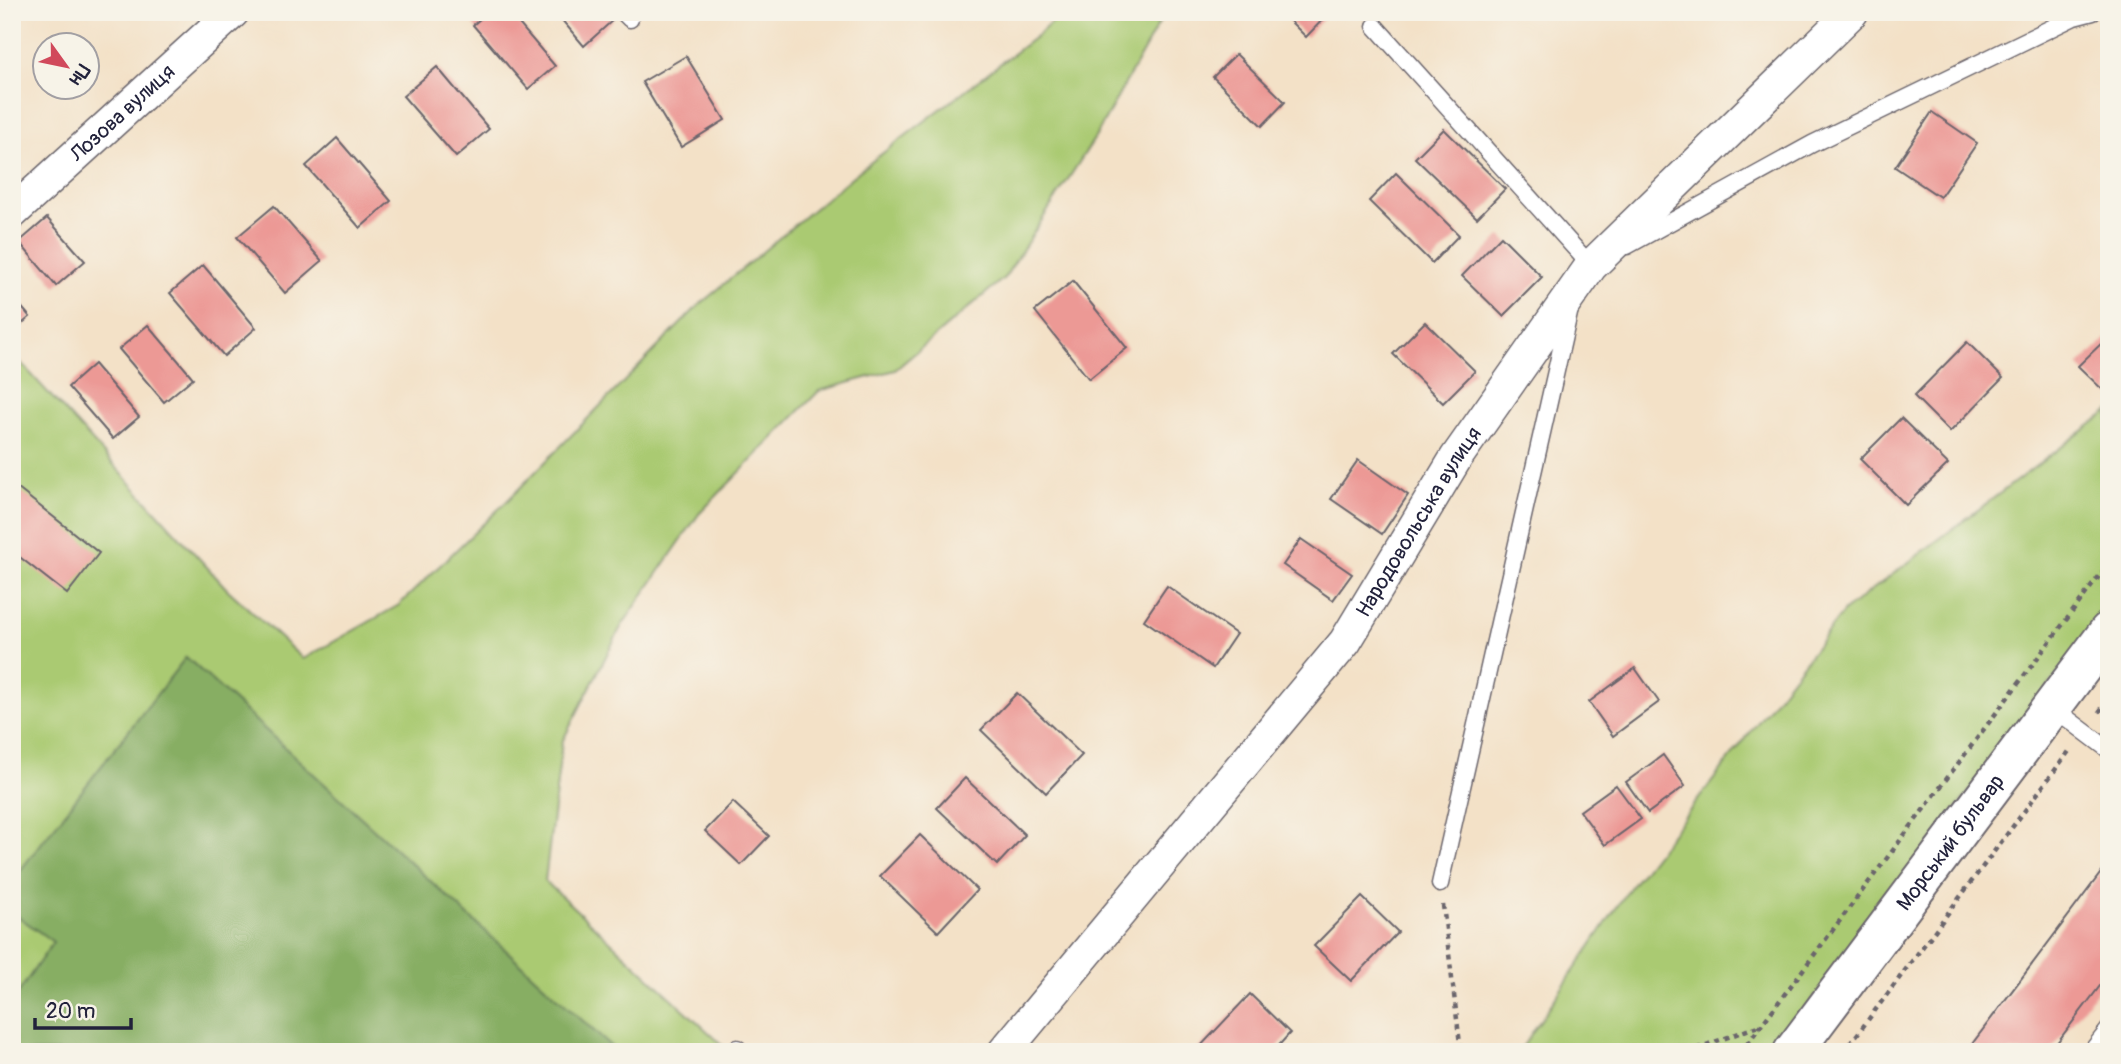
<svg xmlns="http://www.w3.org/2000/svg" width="2121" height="1064" viewBox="0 0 2121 1064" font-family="Pangolin,sans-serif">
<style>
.green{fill:#aaca72;stroke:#667656;stroke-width:2}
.forest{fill:#87ae64;stroke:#546850;stroke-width:2}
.building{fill:#ec9995}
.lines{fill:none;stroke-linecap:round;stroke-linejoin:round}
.service-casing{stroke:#6b656c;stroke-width:19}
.minor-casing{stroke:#6b656c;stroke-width:35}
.tertiary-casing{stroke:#6b656c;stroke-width:42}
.path{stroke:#6b656c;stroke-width:4.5;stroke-dasharray:5 5;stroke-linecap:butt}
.service{stroke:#fff;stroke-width:16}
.minor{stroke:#fff;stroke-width:32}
.tertiary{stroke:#fff;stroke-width:38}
.labels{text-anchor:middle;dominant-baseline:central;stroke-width:6;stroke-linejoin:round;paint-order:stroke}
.street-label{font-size:21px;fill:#22223b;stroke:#f7f3e8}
</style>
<rect width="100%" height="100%" fill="#f7f3e8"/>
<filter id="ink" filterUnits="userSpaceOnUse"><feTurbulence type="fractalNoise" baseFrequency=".0143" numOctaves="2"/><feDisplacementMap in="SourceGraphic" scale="14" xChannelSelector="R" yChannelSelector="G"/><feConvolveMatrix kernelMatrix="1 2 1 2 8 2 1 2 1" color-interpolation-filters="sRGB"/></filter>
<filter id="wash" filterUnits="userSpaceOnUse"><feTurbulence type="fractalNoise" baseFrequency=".00686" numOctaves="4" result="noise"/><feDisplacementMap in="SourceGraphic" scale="28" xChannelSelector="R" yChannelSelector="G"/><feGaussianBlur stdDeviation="1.57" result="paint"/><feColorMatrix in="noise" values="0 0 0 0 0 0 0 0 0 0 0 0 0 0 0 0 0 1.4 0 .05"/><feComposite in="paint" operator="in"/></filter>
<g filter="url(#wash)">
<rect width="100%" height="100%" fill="#f3e1c7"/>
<!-- green -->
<g class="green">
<polygon points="1062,12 1165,12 1096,136 1005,277 895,370 819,391 699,514 621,627 562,742 545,881 730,1052 12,1052 12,353 227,589 303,659 399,605 508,500 698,306 854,175 1039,34"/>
<polygon points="2109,411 2109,606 1773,1052 1519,1052 1629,889 1844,611"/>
</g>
<!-- forest -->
<polygon class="forest" points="186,657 617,1052 12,1052 12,1002 53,942 12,912 12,881"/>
<g id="blocks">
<!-- building -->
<g class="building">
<polygon points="488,12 509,12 555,66 528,89 473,25"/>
<polygon points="555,12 606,12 613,20 584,46"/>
<polygon points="1281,12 1330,12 1306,37"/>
<polygon points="1236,54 1285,102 1262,126 1213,77"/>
<polygon points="686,56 725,120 681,147 642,82"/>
<polygon points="437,67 489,129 456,157 403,96"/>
<polygon points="1932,112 1977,143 1940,197 1895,167"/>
<polygon points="1444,129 1505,189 1477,218 1415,158"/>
<polygon points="337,138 391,201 360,228 306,166"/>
<polygon points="1396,173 1459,235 1432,263 1369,201"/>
<polygon points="274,206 322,261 285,293 237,237"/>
<polygon points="47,218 85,261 56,286 19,242"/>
<polygon points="1501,236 1542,277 1503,316 1462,276"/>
<polygon points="203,265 256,328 224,356 170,293"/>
<polygon points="1073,281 1127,348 1089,379 1035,311"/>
<polygon points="12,296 30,317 12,332"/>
<polygon points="1425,322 1475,371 1443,403 1393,354"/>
<polygon points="148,325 193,378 164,402 119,349"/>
<polygon points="2109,336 2109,396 2078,366"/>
<polygon points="1967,342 2003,378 1950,432 1914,396"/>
<polygon points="94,364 139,417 113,439 68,387"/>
<polygon points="1901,418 1948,464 1906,505 1860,459"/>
<polygon points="1358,460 1408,495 1382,534 1331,499"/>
<polygon points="12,484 99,553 67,594 12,551"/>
<polygon points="1301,539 1352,574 1333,600 1283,565"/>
<polygon points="1167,586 1236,634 1213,668 1144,620"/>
<polygon points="1635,668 1659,702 1613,736 1589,702"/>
<polygon points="1017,693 1082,755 1046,793 981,730"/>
<polygon points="1663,755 1685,786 1648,813 1626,782"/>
<polygon points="965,778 1025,835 997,865 937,808"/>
<polygon points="1616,785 1641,819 1605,845 1580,811"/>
<polygon points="733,802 769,836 741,865 705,831"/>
<polygon points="920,835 977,890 938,932 880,876"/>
<polygon points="2109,862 2109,974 2050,1052 1966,1052"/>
<polygon points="1362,897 1398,932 1351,981 1314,946"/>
<polygon points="1250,994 1290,1033 1273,1052 1195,1052"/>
</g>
</g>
</g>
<g filter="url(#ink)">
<use href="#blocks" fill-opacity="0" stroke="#6b656c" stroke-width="2"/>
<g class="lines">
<defs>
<g id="service">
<polyline points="623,12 630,19"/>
<polyline points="1375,26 1591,266 1595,263"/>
<polyline points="1627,246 1812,144 2074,17 2093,12"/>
<polyline points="2052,707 2109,750"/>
<polyline points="1440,884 1570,309"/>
<polyline points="737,1048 741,1052"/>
<polyline points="2091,1052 2109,1029"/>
</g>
<g id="minor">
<path id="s1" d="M 12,213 L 233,12"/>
<path id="s2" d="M 1004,1052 L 1345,642 L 1456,458 L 1591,266 L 1852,12"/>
</g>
<g id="tertiary">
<path id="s3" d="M 1793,1052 L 2109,631"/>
</g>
</defs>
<!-- service casing -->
<use href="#service" class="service-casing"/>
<!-- minor casing -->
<use href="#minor" class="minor-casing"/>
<!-- tertiary casing -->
<use href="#tertiary" class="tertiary-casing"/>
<!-- path -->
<g class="path">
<polyline points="2099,712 2109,699"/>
<polyline points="1443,905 1461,1052"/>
<polyline points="1687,1052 1761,1025"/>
<polyline points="1741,1052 2109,563"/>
<polyline points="1844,1052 2070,750"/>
</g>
<!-- service -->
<use href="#service" class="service"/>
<!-- minor -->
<use href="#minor" class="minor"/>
<!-- tertiary -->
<use href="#tertiary" class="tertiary"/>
</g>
</g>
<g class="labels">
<!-- street labels -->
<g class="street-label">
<text stroke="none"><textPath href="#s1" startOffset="149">Лозова вулиця</textPath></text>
<text stroke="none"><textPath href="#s2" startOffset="674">Народовольська вулиця</textPath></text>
<text stroke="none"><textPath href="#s3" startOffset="262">Морський бульвар</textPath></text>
</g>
</g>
<!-- margin -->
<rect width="2121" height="1064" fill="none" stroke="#f7f3e8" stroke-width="42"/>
<!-- north arrow -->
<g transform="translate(66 66) rotate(123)"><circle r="33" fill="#f7f3e8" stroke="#a29fa3" stroke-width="2"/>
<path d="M0-5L12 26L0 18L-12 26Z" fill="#d1495b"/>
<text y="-10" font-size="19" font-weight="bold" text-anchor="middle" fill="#22223b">Пн</text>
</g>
<!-- scale -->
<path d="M35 1018v10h96v-10" fill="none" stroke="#22223b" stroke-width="3.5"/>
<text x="46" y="1018" font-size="21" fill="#22223b" stroke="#f7f3e8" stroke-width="5" paint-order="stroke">20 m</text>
</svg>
